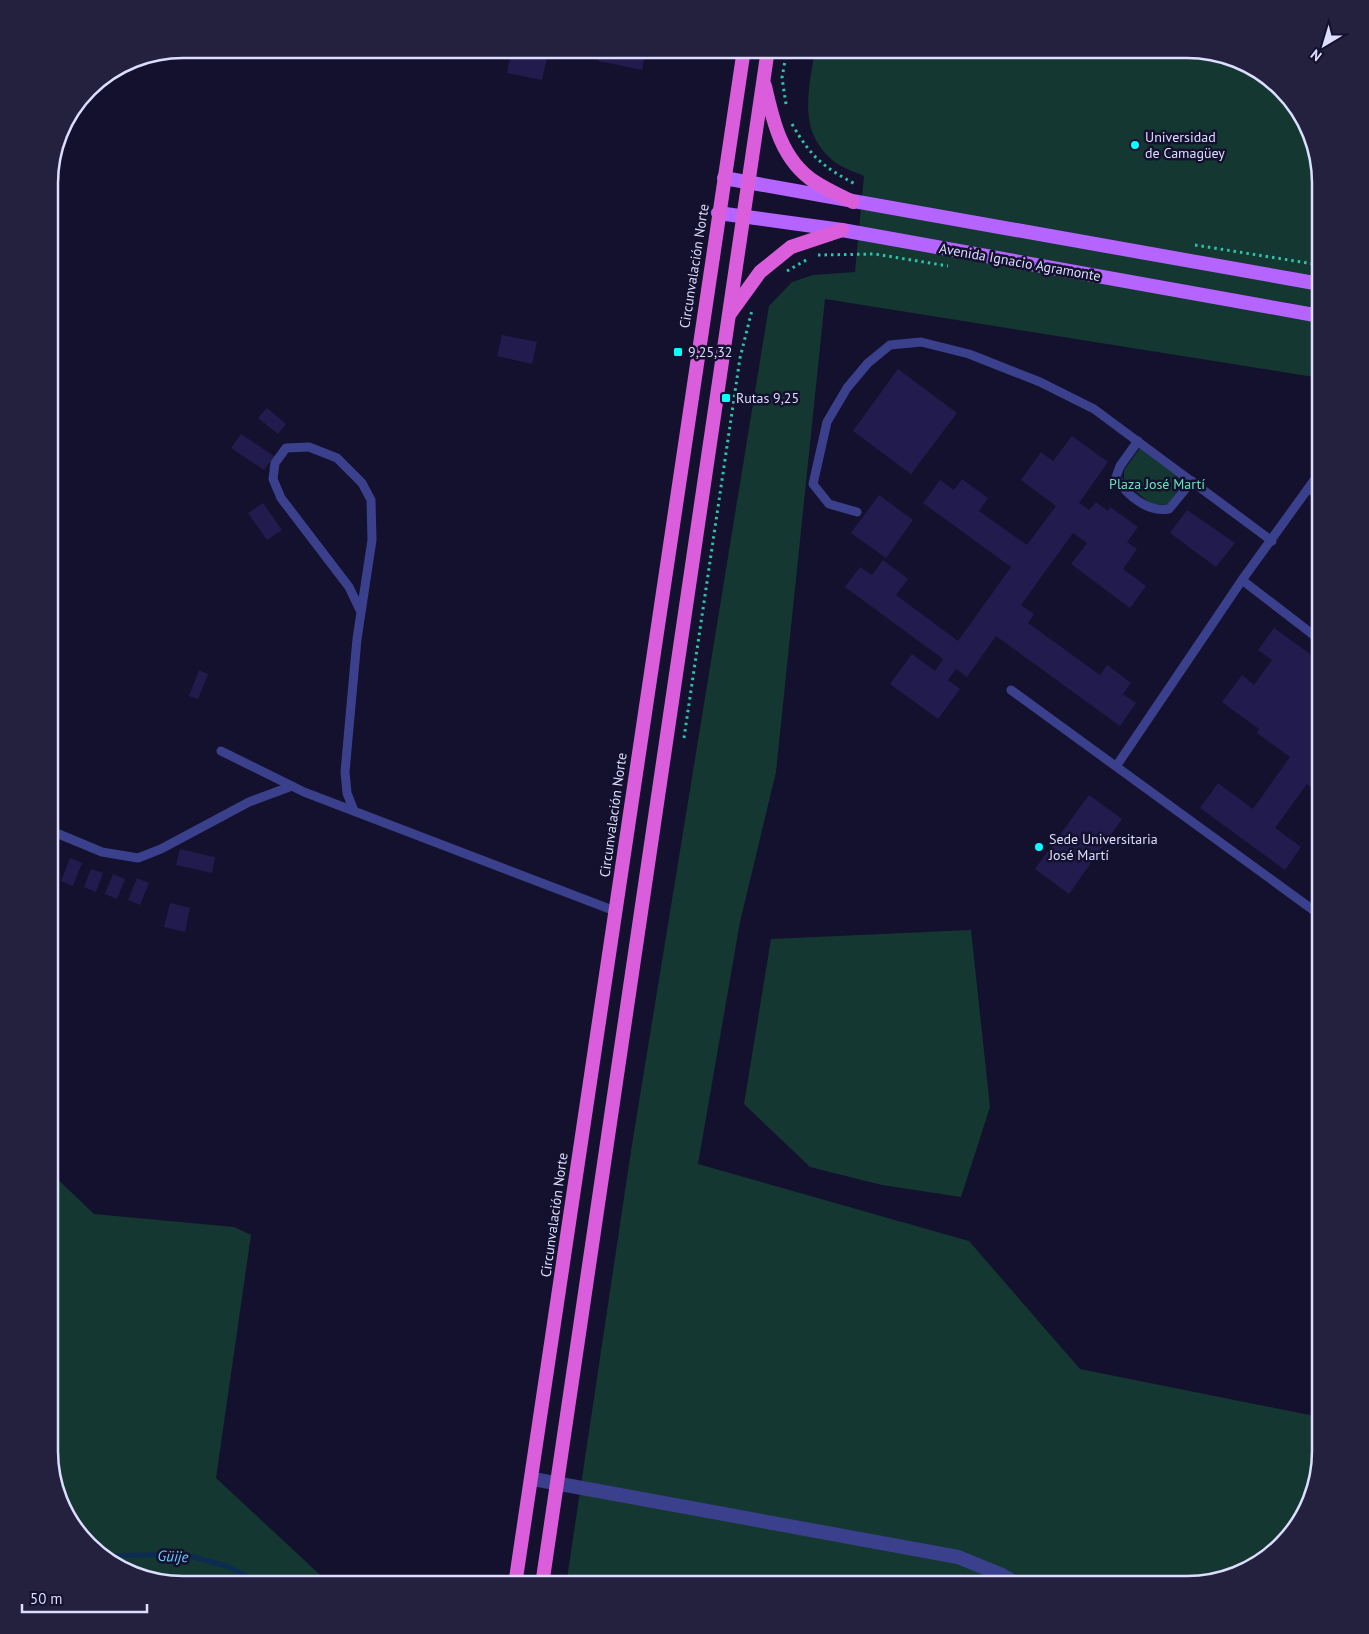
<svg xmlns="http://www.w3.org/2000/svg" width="1369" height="1634" viewBox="0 0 1369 1634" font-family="'PT Sans',sans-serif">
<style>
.green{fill:#143732}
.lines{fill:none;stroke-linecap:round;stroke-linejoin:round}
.stream{stroke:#0c2c51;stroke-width:5}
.building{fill:#221c4e}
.path{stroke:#2ec2ab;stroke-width:3;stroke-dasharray:2.5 4;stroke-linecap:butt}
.service{stroke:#3b408d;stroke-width:9}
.minor{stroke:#3b408d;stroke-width:14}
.primary{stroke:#b664ff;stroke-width:14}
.trunk{stroke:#da5edc;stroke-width:14}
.poi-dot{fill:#09feff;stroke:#13112d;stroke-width:2}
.labels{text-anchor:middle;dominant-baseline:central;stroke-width:5;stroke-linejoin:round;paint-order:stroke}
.poi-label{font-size:14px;fill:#ddf;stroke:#13112d;text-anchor:start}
.street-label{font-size:14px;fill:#ddf;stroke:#13112d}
.park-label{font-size:14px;fill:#64e4b8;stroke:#13112d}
.water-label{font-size:15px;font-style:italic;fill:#6bc8ff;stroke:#13112d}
.rim{fill:none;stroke:#ddf;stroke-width:2.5}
</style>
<rect width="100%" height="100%" fill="#13112d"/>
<!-- green -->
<g class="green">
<path d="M 815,49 L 1195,49 L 1253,67 L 1297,108 L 1320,183 L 1320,378 L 825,299 L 776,772 L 740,922 L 698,1164 L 969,1241 L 1080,1369 L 1320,1417 L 1320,1451 L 1306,1511 L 1261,1562 L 1186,1585 L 566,1585 L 631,1151 L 769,306 L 792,282 L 813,275 L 855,272 L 864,176 C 855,172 843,168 836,163 C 796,132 809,91 815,49 Z"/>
<polygon points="1140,448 1185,481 1167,505 1151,504 1124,482 1124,470"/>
<polygon points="971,930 990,1107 961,1197 882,1185 810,1167 744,1104 771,939"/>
<polygon points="49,1171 94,1214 234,1227 251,1235 216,1478 331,1585 183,1585 116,1567 72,1526 49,1451"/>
</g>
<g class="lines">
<!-- stream -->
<polyline class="stream" points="104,1556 183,1554 226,1566 266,1585"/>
</g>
<!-- building -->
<g class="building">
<polygon points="512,49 549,49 542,80 507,73"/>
<polygon points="601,49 646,49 642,70 598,61"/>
<polygon points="502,335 537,342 532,364 497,356"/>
<polygon points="898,369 957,413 911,474 853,431"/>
<polygon points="267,408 286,424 278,434 258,418"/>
<polygon points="241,434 274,456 264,470 231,448"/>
<polygon points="1072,436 1108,462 1079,503 1089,510 1096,502 1108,511 1110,507 1138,527 1127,542 1137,549 1123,569 1146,586 1130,608 1071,564 1087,543 1073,533 1021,605 1034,614 1028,623 1100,675 1107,665 1131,683 1123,694 1136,703 1120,726 996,636 967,677 956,669 948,680 960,689 938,719 890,684 912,654 935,671 943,659 845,587 860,567 872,575 883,560 908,579 896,595 958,641 1011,567 923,503 940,480 954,490 962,479 988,498 979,511 1027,545 1056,506 1021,480 1041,452 1053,461"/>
<polygon points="879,495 913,520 886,558 851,533"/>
<polygon points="263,503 282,530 267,540 248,513"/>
<polygon points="1187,510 1235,543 1216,567 1170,533"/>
<polygon points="1274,628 1320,661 1320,746 1316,751 1320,754 1320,794 1307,784 1275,828 1301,847 1285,870 1200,808 1218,783 1253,809 1290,757 1257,733 1259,729 1222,702 1242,675 1254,685 1272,660 1258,650"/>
<polygon points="199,670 208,674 198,699 189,696"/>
<polygon points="1089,795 1122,819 1069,894 1035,869"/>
<polygon points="180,849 215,857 212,873 176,865"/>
<polygon points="70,858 82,863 73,886 61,881"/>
<polygon points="91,869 103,873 96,892 84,887"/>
<polygon points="113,874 125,879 117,899 105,894"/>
<polygon points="137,878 149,883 140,905 128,900"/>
<polygon points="170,903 190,908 185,932 164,927"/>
</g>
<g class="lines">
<!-- path -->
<g class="path">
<polyline points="786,104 782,78 787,49"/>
<path d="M 792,124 C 811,157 822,166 855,184"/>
<polyline points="1195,245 1320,265"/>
<polyline points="818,255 875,254 948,266"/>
<polyline points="787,271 808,259"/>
<polyline points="684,738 740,358 752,310"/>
</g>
<!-- service -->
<g class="service">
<path d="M 1138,441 L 1120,466 L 1116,477 C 1126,495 1148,513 1169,509 L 1192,481"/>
<polyline points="1308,489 1320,495"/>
<polyline points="857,512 829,504 813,484 827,422 847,388 868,363 890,345 921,342 969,354 1040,382 1094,409 1272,541"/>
<polyline points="1242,580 1320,640"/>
<polyline points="1011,690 1320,915"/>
<polyline points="221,751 304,792 615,911"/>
<polyline points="1117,765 1242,580 1320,472"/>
<polyline points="354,811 347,793 345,772 357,639 372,540 371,500 362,483 337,458 309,447 286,448 275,463 273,479 281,498 349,587 361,612"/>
<polyline points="49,830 102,852 138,858 161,849 249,802 292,786"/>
</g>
<!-- minor -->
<polyline class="minor" points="533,1479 958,1557 1002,1575 1019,1585"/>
<!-- primary -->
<g class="primary">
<polyline points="724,178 1320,284"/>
<polyline points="718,213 842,230 1320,316"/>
</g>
<!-- trunk -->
<g class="trunk">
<path d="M 765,86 C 773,122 782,161 815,182 C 827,190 841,196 853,202"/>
<polyline points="729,315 760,272 791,247 842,230"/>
<polyline points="515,1585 744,49"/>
<polyline points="542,1585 768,49"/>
</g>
</g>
<!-- markers -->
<g class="poi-dot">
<circle cx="1135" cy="145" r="5"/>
<rect x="673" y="347" width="10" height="10" rx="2.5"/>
<rect x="721" y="393" width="10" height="10" rx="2.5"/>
<circle cx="1039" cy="847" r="5"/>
</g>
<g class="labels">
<!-- poi labels -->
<g class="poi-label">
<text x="1145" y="137">Universidad<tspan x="1145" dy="16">de Camagüey</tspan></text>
<text x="688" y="352">9,25,32</text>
<text x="736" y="398">Rutas 9,25</text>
<text x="1049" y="839">Sede Universitaria<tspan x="1049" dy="16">José Martí</tspan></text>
</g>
<!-- street labels -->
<g class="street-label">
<text transform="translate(1020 262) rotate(10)">Avenida Ignacio Agramonte</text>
<text transform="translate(694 266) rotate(-81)">Circunvalación Norte</text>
<text transform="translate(613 815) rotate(-82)">Circunvalación Norte</text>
<text transform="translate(554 1215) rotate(-82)">Circunvalación Norte</text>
</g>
<!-- park labels -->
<g class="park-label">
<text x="1157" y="484">Plaza José Martí</text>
</g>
<!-- water labels -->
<g class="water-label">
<text transform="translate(173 1556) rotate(3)">Güije</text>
</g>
</g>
<!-- crop -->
<path d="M0 0H1369V1634H0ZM183 58H1187A125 125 0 0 1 1312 183V1451A125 125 0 0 1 1187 1576H183A125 125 0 0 1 58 1451V183A125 125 0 0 1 183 58Z" fill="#23213e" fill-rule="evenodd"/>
<path class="rim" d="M183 58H1187A125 125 0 0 1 1312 183V1451A125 125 0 0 1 1187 1576H183A125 125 0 0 1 58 1451V183A125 125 0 0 1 183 58Z"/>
<!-- north arrow -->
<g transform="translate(1324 45) rotate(218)" stroke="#13112d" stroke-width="4" paint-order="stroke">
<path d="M0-4L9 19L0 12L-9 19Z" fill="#ddddff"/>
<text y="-8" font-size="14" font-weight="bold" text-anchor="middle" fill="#ddddff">N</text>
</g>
<!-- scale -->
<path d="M22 1604v8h125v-8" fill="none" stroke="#ddddff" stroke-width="2.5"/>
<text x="30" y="1604" font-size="15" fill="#ddddff" stroke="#13112d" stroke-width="4" paint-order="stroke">50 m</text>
</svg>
